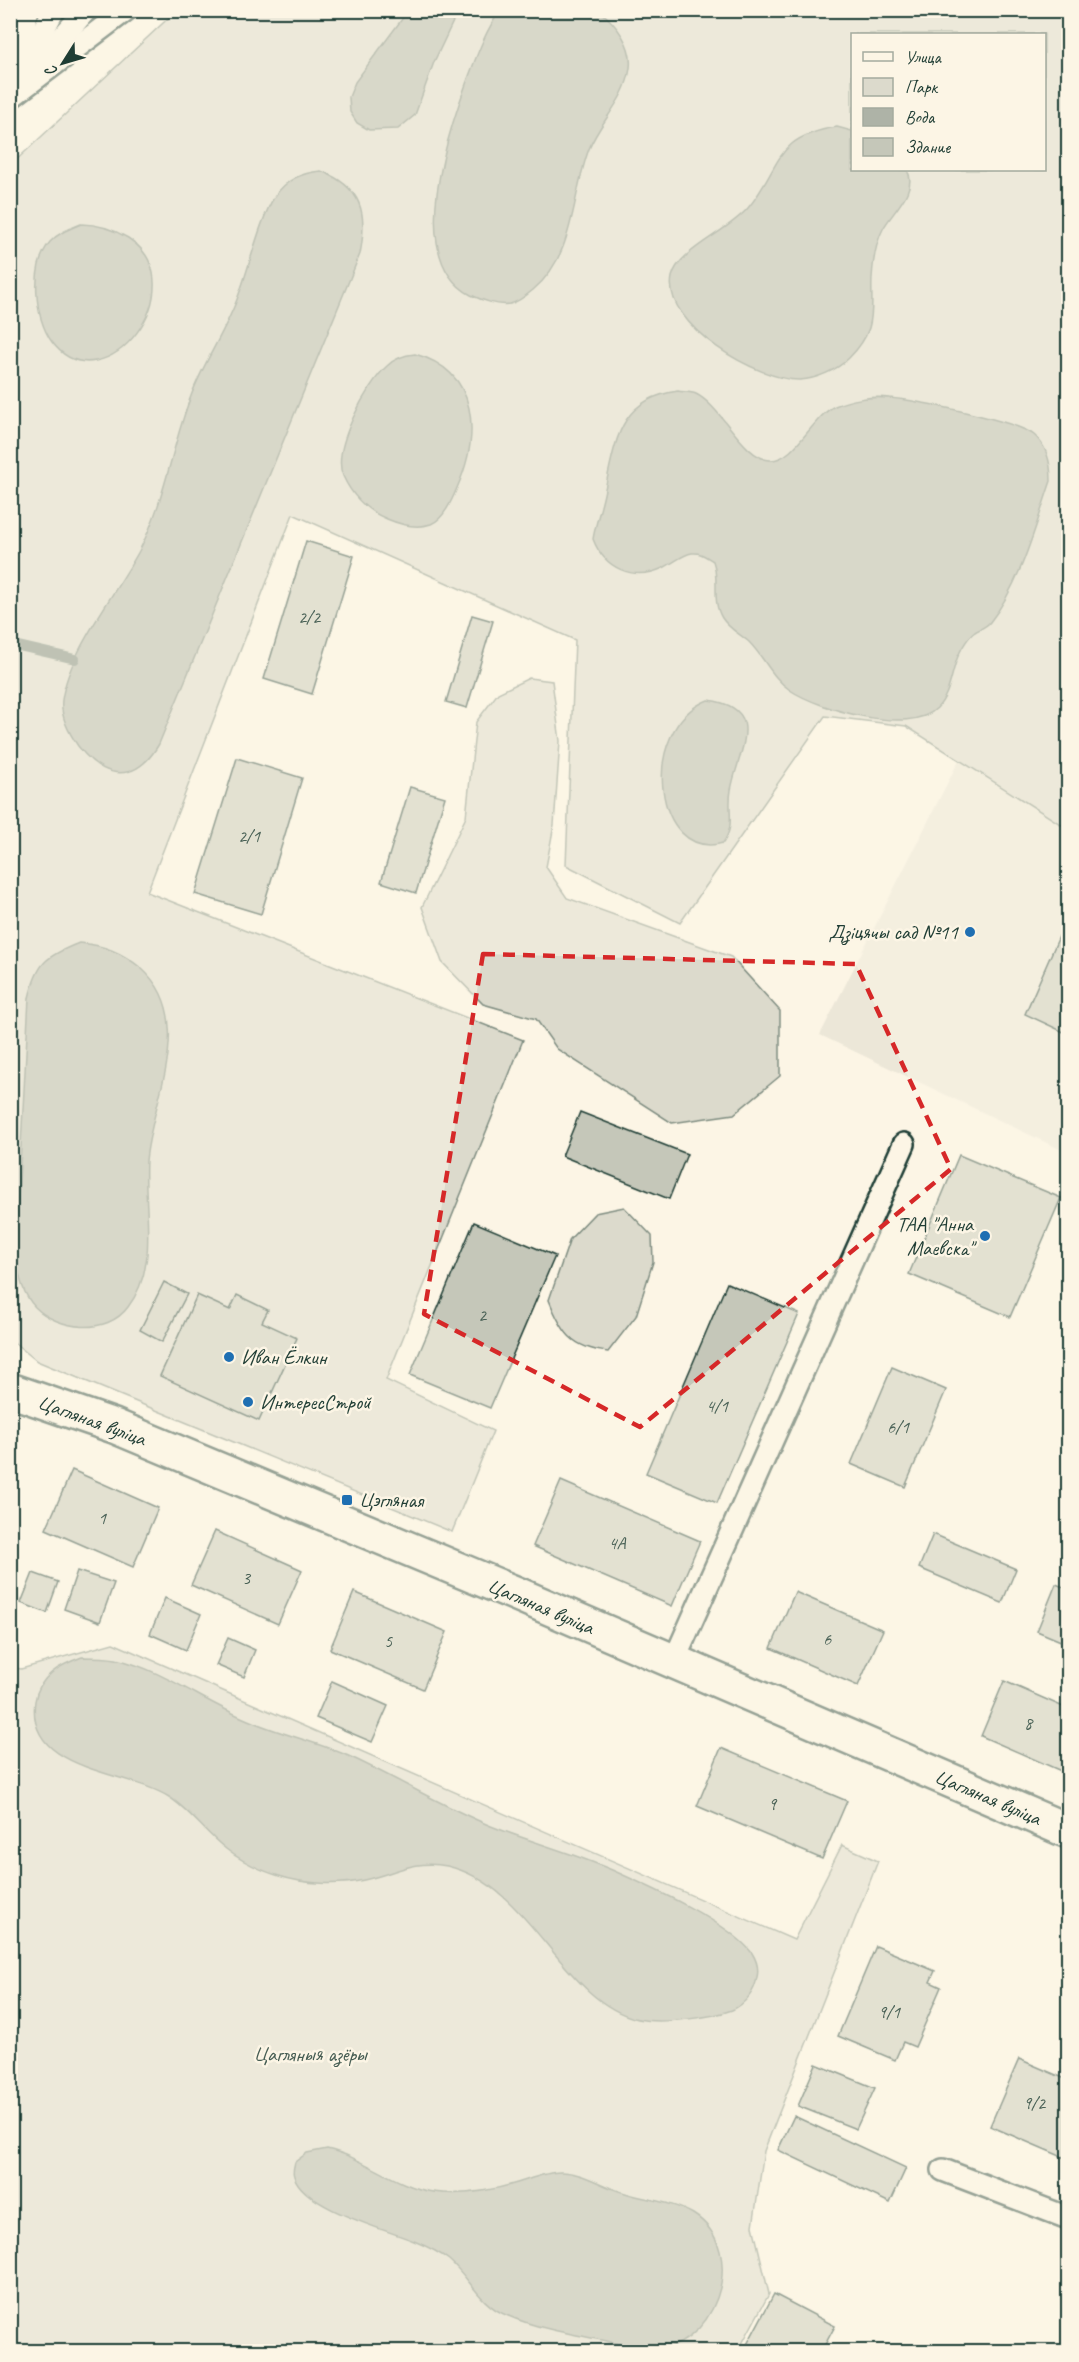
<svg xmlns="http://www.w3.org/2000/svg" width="1079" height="2362" viewBox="0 0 1079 2362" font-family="Caveat,sans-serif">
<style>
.built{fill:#ece7d8}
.green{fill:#dcdacc;stroke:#7e8c80;stroke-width:1.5;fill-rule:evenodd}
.water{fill:#aeb3a7;stroke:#758479;stroke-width:1.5}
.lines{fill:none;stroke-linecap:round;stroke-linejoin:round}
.stream{stroke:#758479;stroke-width:10}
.building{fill:#c5c7b9;stroke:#1f3d34;stroke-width:1.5}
.service-casing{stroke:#1f3d34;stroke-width:26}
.tertiary-casing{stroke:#1f3d34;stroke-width:38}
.service{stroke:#fcf5e5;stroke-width:21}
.tertiary{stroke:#fcf5e5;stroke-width:33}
.marked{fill:none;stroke:#d62828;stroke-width:4.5;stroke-dasharray:12 8;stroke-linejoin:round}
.poi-dot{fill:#1f6fb2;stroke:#fcf5e5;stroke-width:2}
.labels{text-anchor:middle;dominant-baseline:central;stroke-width:5;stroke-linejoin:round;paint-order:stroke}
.number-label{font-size:18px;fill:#486055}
.poi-label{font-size:21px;fill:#1f3d34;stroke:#fcf5e5;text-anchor:start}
.street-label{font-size:21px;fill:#1f3d34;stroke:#fcf5e5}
.park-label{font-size:21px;fill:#455c52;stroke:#fcf5e5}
</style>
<rect width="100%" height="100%" fill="#fcf5e5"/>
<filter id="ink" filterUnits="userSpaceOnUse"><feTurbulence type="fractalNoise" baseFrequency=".0167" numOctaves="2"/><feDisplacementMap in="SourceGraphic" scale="12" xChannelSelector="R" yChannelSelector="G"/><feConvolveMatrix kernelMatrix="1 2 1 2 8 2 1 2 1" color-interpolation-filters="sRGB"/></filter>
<g filter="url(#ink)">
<!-- built -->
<polygon class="built" points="959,760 1068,829 1068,1153 820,1035"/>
<!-- green -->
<g class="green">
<path d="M 176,11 L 1068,11 L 1068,829 L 906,726 L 825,716 L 680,923 L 566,865 L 575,640 L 293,514 L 147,892 L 523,1040 L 386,1380 L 493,1431 L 452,1532 L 37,1361 L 11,1340 L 11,165 ZM 852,34 L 1044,34 L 1044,170 L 852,170 Z"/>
<polygon points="529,678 552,681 560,741 554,825 546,867 567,898 731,957 780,1011 780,1076 734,1114 672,1123 557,1049 536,1019 483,1004 442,962 422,907 466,817 476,722 498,693"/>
<path d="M 624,1207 L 652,1236 L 653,1262 L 636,1316 L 608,1352 C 571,1348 562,1332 549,1300 L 570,1239 L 595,1213 Z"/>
<polygon points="113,1643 794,1940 842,1845 878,1861 764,2151 753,2226 769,2294 738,2351 11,2351 10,1667 21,1669"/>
</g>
<!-- water -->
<g class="water">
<path d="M 599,10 C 616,24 633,45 630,68 C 626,100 600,121 589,149 C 571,196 576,254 533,290 C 527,295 518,302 510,304 C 498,306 481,300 471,295 C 405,260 447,136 466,84 C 476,58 484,33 500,11 Z"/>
<polygon points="408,11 458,11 434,62 415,115 398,129 369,130 357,123 350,112 349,97 355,82"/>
<path d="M 837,127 L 852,131 L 852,170 L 907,170 C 919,190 891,213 883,229 C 875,244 873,262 872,278 C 871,295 874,312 869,328 C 865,340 857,350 849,358 C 837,370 817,379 800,380 C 759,381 662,325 672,277 C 678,250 728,232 748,208 C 782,167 772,137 837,127 Z"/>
<path d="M 321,171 C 362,187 368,213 360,254 L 159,744 C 136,783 105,781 78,746 C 69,733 60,716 62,700 C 69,651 115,595 139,551 C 165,502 171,448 191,396 C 204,361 227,329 239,294 C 249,268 261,216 275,196 C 287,179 301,173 321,171 Z"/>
<path d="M 81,224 C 99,224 113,229 128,238 C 201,285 103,410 52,342 C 34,318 30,266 50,242 C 58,233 69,229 81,224 Z"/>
<path d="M 415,354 C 480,372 480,436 457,488 C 452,500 444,519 431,524 C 416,529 401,525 387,519 C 367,511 352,496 343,476 C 331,450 367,384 387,366 C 395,358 404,355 415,354 Z"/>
<path d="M 678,391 C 683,392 691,392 696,394 C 721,406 744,459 770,460 C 795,461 812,417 835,406 C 851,399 872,396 889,398 C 915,400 1017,421 1034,435 C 1048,447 1051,464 1051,481 C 1035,527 1021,583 990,622 C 986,627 980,629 975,632 C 969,636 962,647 959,654 C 951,671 951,694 937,708 C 910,736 818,709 790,690 C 772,678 764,657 749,642 C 740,634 729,629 722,618 C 711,600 720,580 713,561 C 706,557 701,552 692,553 C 683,554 672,564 663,568 C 633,582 604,568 593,539 C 596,521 602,506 605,489 C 616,440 619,399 678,391 Z"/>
<path d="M 708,700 C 769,708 738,751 731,790 C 727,811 736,824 723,843 C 654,862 637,728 708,700 Z"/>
<path d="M 79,943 C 104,945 121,952 141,968 C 199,1019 151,1100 146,1161 C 143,1209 160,1265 128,1307 C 107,1336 58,1330 35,1307 C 22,1293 19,1275 15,1257 L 29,998 C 37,963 46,956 79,943 Z"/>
<path d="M 82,1657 C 93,1657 105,1657 116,1659 C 163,1670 204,1702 248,1720 C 282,1735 319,1742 353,1758 C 400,1780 444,1807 491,1826 C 531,1842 573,1853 612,1870 C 648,1886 729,1922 752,1953 C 757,1961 759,1969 757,1977 C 755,1992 745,2004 732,2010 C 711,2018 660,2024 638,2019 C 561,2001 533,1886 447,1866 C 413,1859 394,1874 364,1880 C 338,1886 304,1884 279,1876 C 260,1870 241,1861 226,1849 C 205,1833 191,1811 169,1797 C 126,1770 25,1772 35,1701 C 39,1676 60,1665 82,1657 Z"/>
<path d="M 327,2149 C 364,2157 394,2186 433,2192 C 461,2196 490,2191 517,2183 C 530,2179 547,2172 560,2172 C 583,2172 601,2186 622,2192 C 646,2200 671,2201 693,2214 C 752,2251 714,2355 646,2350 C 632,2348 617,2343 602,2340 C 570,2334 536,2328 506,2315 C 479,2304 470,2278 449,2260 C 439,2252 426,2246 414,2241 C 384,2229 304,2208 294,2176 C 292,2172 294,2166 295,2162 L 307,2153 Z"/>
</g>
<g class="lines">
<!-- stream -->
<polyline class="stream" points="10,644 75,659"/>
</g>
<!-- building -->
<g class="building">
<polygon points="306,541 354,556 312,694 264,679"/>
<polygon points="472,615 493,621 467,708 446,702"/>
<polygon points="237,758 302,778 261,914 195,894"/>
<polygon points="410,787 445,797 416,893 381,882"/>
<polygon points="1068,916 1068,1034 1025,1014"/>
<polygon points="580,1112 687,1154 669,1199 562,1156"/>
<polygon points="959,1155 1061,1198 1010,1317 909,1274"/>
<polygon points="474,1222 555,1256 490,1408 410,1375"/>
<polygon points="164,1282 187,1294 162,1342 140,1330"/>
<polygon points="727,1283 799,1314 717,1503 646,1473"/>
<polygon points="197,1295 230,1310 237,1295 268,1310 262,1322 297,1338 259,1421 160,1376"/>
<polygon points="892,1367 946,1390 905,1487 851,1464"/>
<polygon points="72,1470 158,1508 133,1567 46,1529"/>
<polygon points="561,1481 700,1541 672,1606 533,1546"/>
<polygon points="215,1531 302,1570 278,1624 191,1585"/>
<polygon points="933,1534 1016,1569 1002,1603 919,1568"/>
<polygon points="77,1571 114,1583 100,1622 64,1609"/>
<polygon points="33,1573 58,1582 47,1613 21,1603"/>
<polygon points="1056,1584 1068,1589 1068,1644 1037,1631"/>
<polygon points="354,1592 447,1632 423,1689 330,1649"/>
<polygon points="795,1592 883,1630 858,1686 771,1648"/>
<polygon points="165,1598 201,1614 186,1650 150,1634"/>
<polygon points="228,1638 255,1650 244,1677 216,1665"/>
<polygon points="332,1681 388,1706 372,1742 316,1718"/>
<polygon points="1004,1681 1068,1709 1068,1774 981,1736"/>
<polygon points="721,1748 847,1801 822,1859 697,1806"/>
<polygon points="876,1946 935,1971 930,1982 941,1987 915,2047 903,2042 895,2060 838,2036"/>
<polygon points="1019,2059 1068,2080 1068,2151 1065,2158 990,2126"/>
<polygon points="816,2064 875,2088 856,2129 798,2106"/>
<polygon points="794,2116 906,2168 890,2203 778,2150"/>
<polygon points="774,2294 835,2326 821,2352 743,2352"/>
</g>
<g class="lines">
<defs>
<g id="service">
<polyline points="35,68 86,10"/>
<polyline points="12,70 28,10"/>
<polyline points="21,71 54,10"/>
<polyline points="10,98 126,10"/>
<polyline points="673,1663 904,1144"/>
<polyline points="943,2170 1068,2218"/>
</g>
<polyline id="tertiary" points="10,1390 114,1426 517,1594 1068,1831"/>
</defs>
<!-- service casing -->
<use href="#service" class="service-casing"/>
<!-- tertiary casing -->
<use href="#tertiary" class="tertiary-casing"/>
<!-- service -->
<use href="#service" class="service"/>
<!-- tertiary -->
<use href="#tertiary" class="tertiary"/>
</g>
</g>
<!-- marked area -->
<path d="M0 0H1079V2362H0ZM 483,954 L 856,964 L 951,1169 L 640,1427 L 424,1314 Z" fill="#fcf5e5" fill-opacity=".55" fill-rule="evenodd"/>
<path class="marked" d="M 483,954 L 856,964 L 951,1169 L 640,1427 L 424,1314 Z"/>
<!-- markers -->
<g class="poi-dot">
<circle cx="970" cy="932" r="6"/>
<circle cx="985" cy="1236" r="6"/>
<circle cx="229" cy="1357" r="6"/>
<circle cx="248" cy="1402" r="6"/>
<rect x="341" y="1494" width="12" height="12" rx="3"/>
</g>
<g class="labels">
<!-- number labels -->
<g class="number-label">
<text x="309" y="617">2/2</text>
<text x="249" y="836">2/1</text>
<text x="482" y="1315">2</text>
<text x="717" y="1406">4/1</text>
<text x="898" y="1427">6/1</text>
<text x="102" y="1518">1</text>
<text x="617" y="1543">4А</text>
<text x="246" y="1578">3</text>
<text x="827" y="1639">6</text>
<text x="388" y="1641">5</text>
<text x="1028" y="1723">8</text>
<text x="772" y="1804">9</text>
<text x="889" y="2012">9/1</text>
<text x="1034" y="2103">9/2</text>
</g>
<!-- poi labels -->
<g class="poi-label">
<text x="958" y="932" text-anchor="end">Дзіцячы сад №11</text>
<text x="973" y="1224" text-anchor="end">ТАА "Анна<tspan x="973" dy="24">Маевска"</tspan></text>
<text x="241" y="1357">Иван Ёлкин</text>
<text x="260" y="1402">ИнтересСтрой</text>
<text x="359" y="1500">Цэгляная</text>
</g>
<!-- street labels -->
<g class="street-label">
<text transform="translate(92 1420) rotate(20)">Цагляная вуліца</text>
<text transform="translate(541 1606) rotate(23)">Цагляная вуліца</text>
<text transform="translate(988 1797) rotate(23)">Цагляная вуліца</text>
</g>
<!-- park labels -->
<g class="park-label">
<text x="310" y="2054">Цагляныя азёры</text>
</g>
</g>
<!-- margin -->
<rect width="1079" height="2362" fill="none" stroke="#fcf5e5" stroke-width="36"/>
<rect x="18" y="18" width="1043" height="2326" fill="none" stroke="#1f3d34" stroke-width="2" filter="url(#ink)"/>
<!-- legend -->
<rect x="851" y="33" width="195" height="138" fill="#fcf5e5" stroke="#a4ab9e" stroke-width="1.5"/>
<rect x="863" y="52" width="30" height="9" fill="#fcf5e5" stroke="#a4ab9e" stroke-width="1.5"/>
<text x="905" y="63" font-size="18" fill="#1f3d34">Улица</text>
<rect x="863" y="78" width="30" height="18" fill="#dcdacc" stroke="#a4ab9e" stroke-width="1.5"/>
<text x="905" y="93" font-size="18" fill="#1f3d34">Парк</text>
<rect x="863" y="108" width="30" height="18" fill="#aeb3a7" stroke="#a4ab9e" stroke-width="1.5"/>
<text x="905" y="123" font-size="18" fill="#1f3d34">Вода</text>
<rect x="863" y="138" width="30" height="18" fill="#c5c7b9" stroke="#a4ab9e" stroke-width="1.5"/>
<text x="905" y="153" font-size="18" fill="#1f3d34">Здание</text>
<!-- north arrow -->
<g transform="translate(63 63) rotate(233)" stroke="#fcf5e5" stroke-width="4.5" paint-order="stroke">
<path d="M0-4.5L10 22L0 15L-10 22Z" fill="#1f3d34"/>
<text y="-9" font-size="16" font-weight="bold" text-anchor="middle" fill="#1f3d34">С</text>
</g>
</svg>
